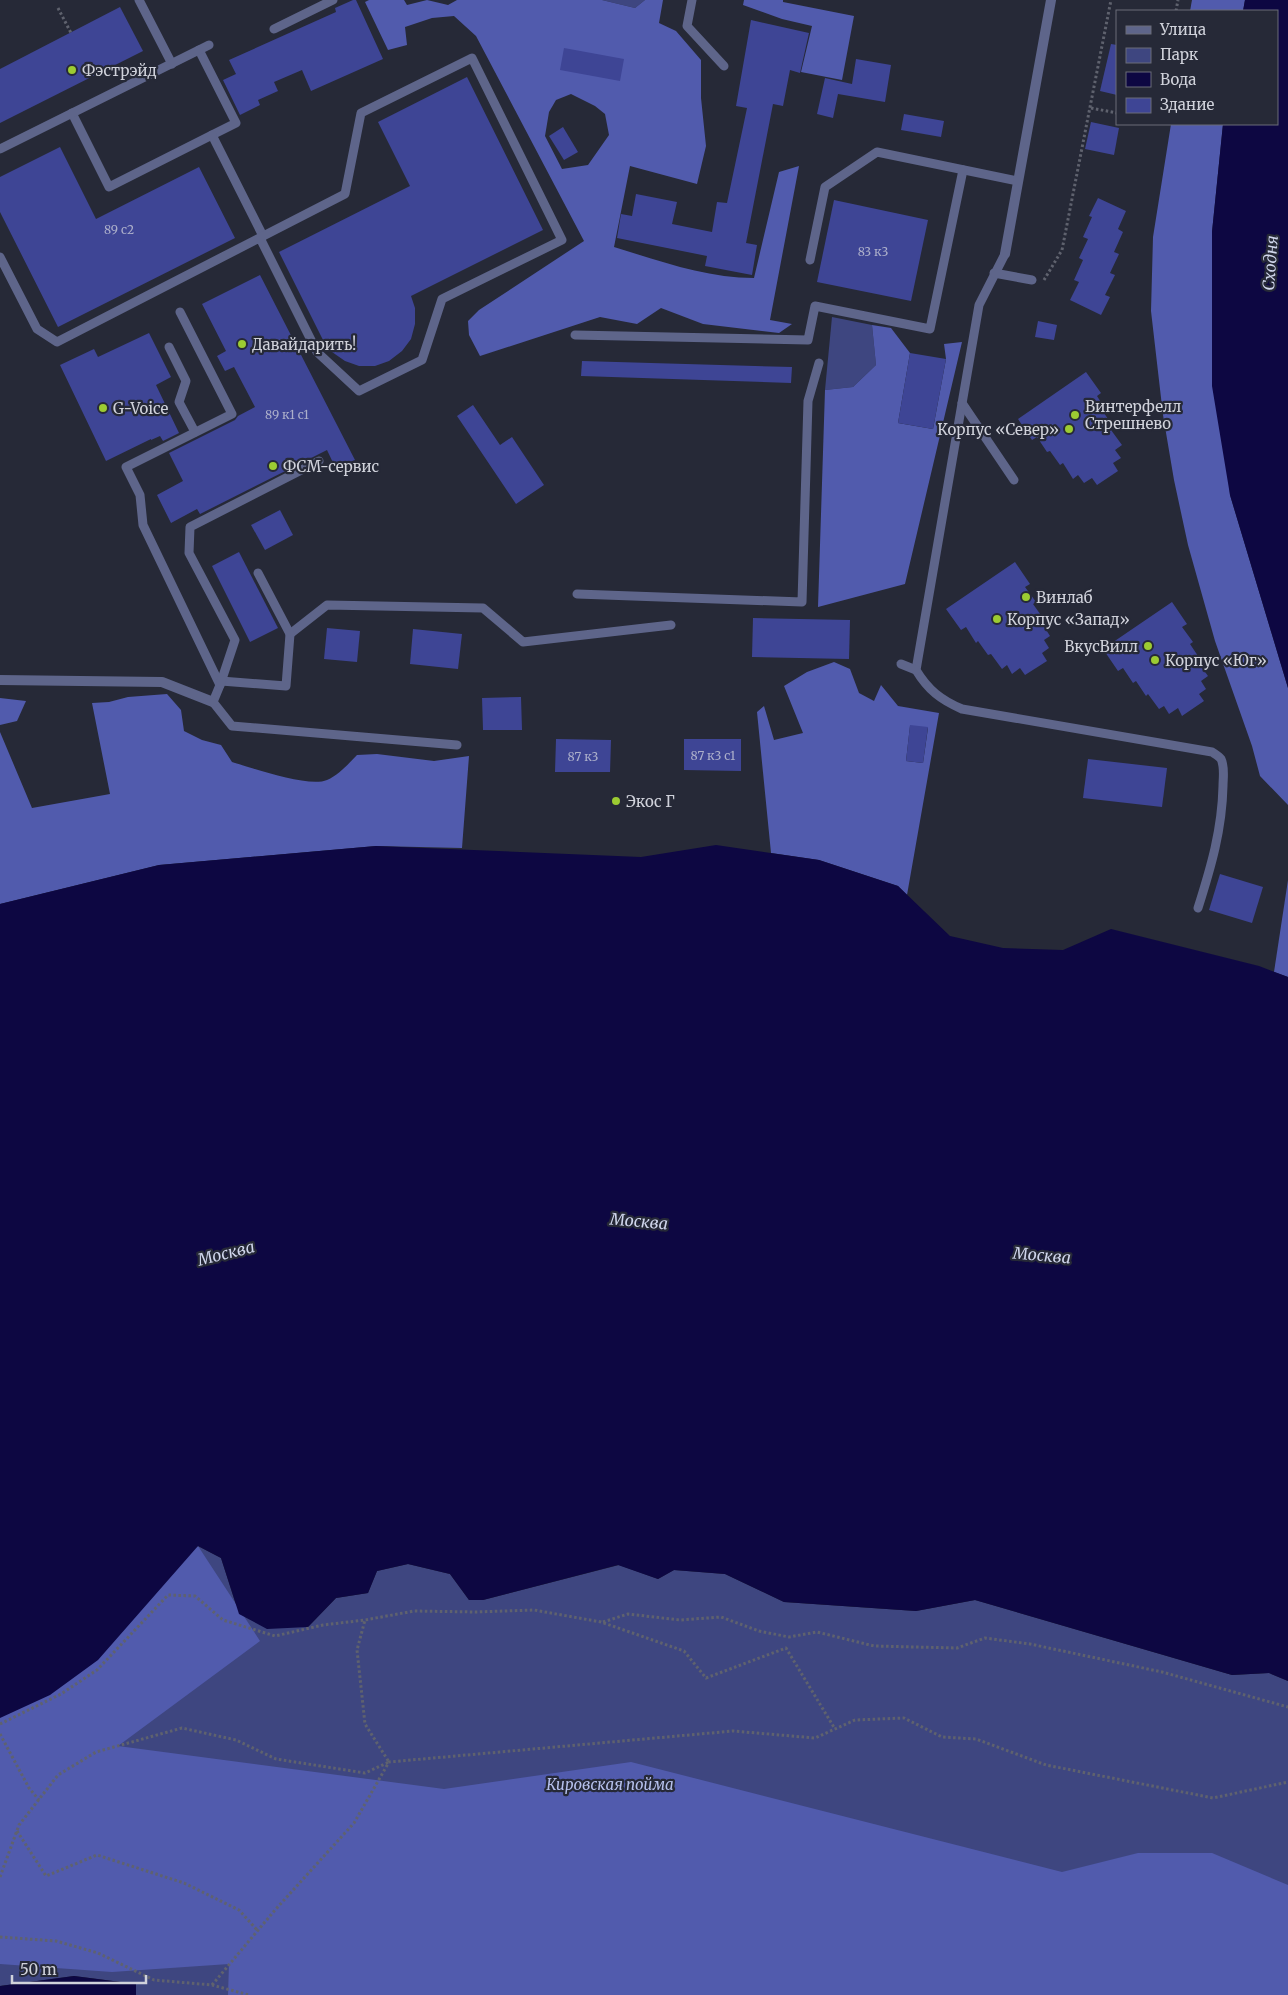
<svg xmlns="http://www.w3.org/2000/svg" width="1288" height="1995" viewBox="0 0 1288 1995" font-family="Merriweather,serif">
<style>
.green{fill:#3e4680}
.forest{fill:#515bad;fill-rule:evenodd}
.water{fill:#0d0742}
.building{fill:#3e4595}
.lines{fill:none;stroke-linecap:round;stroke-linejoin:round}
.path{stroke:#5f626e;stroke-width:3;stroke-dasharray:2.5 2.5;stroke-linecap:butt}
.lane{stroke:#5e658a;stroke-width:9}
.street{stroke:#5e658a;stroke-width:10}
.poi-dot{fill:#9ccb32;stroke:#262937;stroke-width:2}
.labels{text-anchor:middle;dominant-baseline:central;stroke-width:4.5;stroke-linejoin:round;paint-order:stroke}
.number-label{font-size:12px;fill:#acafca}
.poi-label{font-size:15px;fill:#d0d2db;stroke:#262937;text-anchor:start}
.park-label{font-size:15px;font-style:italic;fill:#b6c0ec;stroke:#262937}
.water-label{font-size:16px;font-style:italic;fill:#d0d6ec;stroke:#262937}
</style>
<rect width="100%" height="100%" fill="#262937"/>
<!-- green -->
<g class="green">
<polygon points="602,0 645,0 635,8"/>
<polygon points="832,317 872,325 876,365 853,387 825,390"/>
<polygon points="198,1546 221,1558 239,1614 308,1627 336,1598 368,1593 377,1571 408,1564 450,1574 469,1600 483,1600 619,1565 658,1579 674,1570 725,1574 784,1602 916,1611 975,1600 1232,1675 1269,1673 1288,1681 1288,1995 136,1995 136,1984 74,1976 0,1986 0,1718"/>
</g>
<!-- forest -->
<g class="forest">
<path d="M 369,0 L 404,0 L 407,5 L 427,0 L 448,5 L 457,0 L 602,0 L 635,8 L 645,0 L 663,0 L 659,23 L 676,31 L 701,60 L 701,98 L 706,146 L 697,184 L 630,166 L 614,247 C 660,261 706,278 754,278 L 779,172 L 799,166 L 770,320 L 792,324 L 779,333 L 703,324 L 661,308 L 637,324 L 600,317 L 480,356 L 469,335 L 468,321 L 479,310 L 584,241 L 476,36 L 454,16 L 432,18 L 405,27 L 407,45 L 388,50 L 365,2 ZM 571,94 L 595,106 L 605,114 L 609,135 L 588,165 L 562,169 L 545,136 L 549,112 L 556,100 Z"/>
<polygon points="744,0 783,0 783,2 854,16 842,80 801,72 812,26 782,19 743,5"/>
<polygon points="1192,0 1245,0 1243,11 1190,11"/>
<polygon points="1171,124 1223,124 1212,232 1230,495 1288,688 1288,805 1260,776 1252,746 1215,641 1188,545 1174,480 1163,415 1151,311 1153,237"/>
<polygon points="872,325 891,328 910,353 898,423 933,429 946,359 944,344 962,342 905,584 818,607 825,390 853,387 876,365"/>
<path d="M 834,662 L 850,669 L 859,693 L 874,701 L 881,685 L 898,706 L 939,713 L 907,895 L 898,886 L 819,860 L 771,853 L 757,712 L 764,706 L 774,740 L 803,733 L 784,686 L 807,672 ZM 910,726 L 928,728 L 923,763 L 906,761 Z"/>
<path d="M 167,694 L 181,710 L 184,731 L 202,740 L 221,745 L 232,762 C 252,768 309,788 327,780 C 339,775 348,764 357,755 L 377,754 L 434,761 L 469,756 L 462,848 L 376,846 L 159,865 L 0,904 L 0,732 L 32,808 L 110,794 L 92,703 L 109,702 L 128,697 Z"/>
<polygon points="0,698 26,701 17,721 0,725"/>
<polygon points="1288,880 1288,977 1274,972"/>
<polygon points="198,1546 260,1641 118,1746 444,1789 631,1762 1062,1872 1138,1853 1212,1853 1288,1885 1288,1995 228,1995 229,1964 112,1972 0,1964 0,1690"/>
</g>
<!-- water -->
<g class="water">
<polygon points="1245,0 1288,0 1288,688 1230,495 1212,386 1212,232 1223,124 1277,124 1277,11 1243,11"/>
<polygon points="716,845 819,860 898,886 950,936 1003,948 1063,950 1111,929 1259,966 1288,977 1288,1681 1269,1673 1232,1675 975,1600 916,1611 784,1602 725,1574 674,1570 658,1579 618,1565 483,1600 469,1600 450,1574 408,1564 377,1571 368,1593 336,1598 308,1627 267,1629 239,1614 221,1558 198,1546 98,1660 50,1695 0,1718 0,904 159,865 376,846 641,857"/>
<polygon points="74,1976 136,1984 136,1995 0,1995 0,1986"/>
</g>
<!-- building -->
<g class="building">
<polygon points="353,0 356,0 383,59 311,91 302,70 274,82 278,91 258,100 260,105 240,115 223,80 236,74 229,60 336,12 335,8"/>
<polygon points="120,7 143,51 0,123 0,69"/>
<polygon points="751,20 809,33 800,73 790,70 783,106 773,104 746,243 757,245 752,275 705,266 707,256 617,238 621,214 632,216 636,194 677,202 672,224 712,232 717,202 727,203 747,108 736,106"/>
<polygon points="1111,44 1117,45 1117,95 1100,91"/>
<polygon points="564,48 624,59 620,81 560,70"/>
<polygon points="856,59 891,65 885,102 838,94 833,118 817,114 825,78 852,84"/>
<polygon points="467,77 543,230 411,296 415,308 415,324 411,339 402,351 389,361 375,366 359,366 345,361 332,352 323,340 279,252 410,186 378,122"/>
<polygon points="904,114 944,121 941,137 901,130"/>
<polygon points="1091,122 1119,128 1114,155 1085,149"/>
<polygon points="563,127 578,152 564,160 549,136"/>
<polygon points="60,147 96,219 199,167 235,238 58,327 0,212 0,177"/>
<polygon points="1098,198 1126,211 1118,229 1123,232 1114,252 1119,254 1110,273 1115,275 1105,295 1110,297 1101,315 1070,300 1079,282 1074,280 1083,260 1079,258 1088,239 1083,237 1092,217 1089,216"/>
<polygon points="834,200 928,220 911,301 817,282"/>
<polygon points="260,275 355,460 336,469 327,450 200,514 197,509 171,523 157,495 183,481 169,453 235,420 238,416 255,407 234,367 225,371 217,356 226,351 202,304"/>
<polygon points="1038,321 1057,325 1054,340 1035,337"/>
<polygon points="149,333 171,377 156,385 179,433 163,441 160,436 151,440 151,439 106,461 60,365 94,349 98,357"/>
<polygon points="910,353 946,359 933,429 898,423"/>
<polygon points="582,361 792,367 791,383 581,376"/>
<polygon points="1086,372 1101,393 1097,396 1107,412 1104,413 1114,428 1111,430 1122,445 1115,450 1121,458 1113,463 1118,471 1097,485 1092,478 1084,483 1078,475 1073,479 1063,463 1060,465 1050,451 1047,452 1037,437 1032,440 1018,419"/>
<polygon points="473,405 500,445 512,437 544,485 516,504 457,416"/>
<polygon points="280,510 293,535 265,550 251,525"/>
<polygon points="239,552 278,628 250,642 212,566"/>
<polygon points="1015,562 1030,584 1025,587 1036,602 1033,604 1043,618 1040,620 1050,636 1044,640 1049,648 1042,653 1047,661 1025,675 1020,668 1012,674 1007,665 1002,669 991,654 988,655 978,641 976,643 966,627 961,630 946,609"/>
<polygon points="1172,602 1187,624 1182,627 1193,642 1190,644 1200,659 1197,661 1208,676 1201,681 1206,689 1199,694 1204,701 1182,716 1178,708 1169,714 1164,706 1159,709 1148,694 1146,696 1136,681 1133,683 1123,668 1118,671 1103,649"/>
<polygon points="753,618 850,620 849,659 752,657"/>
<polygon points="327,628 360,631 357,662 324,659"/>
<polygon points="413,629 462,634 458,669 410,664"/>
<polygon points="521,697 522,730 483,730 482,698"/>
<polygon points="910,725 928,727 923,763 906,761"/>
<polygon points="556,739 611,740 610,772 555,772"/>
<polygon points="684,739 741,739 741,771 684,770"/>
<polygon points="1088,759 1167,768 1162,807 1083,798"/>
<polygon points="1220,874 1263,887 1252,923 1209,910"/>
</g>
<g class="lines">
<!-- path -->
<g class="path">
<polyline points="58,8 71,33"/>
<polyline points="1176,11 1178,0"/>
<polyline points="1091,108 1117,113"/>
<polyline points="1044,280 1062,250 1111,0"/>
<polyline points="603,1622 628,1614 680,1620 721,1617 759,1631 789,1637 817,1632 874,1646 957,1648 985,1638 1030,1644 1162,1672 1288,1707"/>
<polyline points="0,1724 61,1694 97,1670 168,1595 195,1596 223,1620 275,1636 323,1625 365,1620 414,1611 476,1612 534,1610 601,1622 684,1651 706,1678 786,1648 835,1729"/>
<polyline points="0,1734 29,1788 39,1800"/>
<polyline points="17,1831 46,1876 97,1855 184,1883 239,1910 258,1931"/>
<polyline points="0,1877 19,1825 58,1775 96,1752 182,1728 236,1740 276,1759 365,1773 389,1762 365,1724 357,1650 365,1620"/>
<polyline points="0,1937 56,1941 98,1953 154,1980 212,1985 249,1995"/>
<polyline points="212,1985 275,1910 354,1823 389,1762 733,1731 815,1738 855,1720 904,1718 942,1737 976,1739 1046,1765 1213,1798 1288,1782"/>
</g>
<!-- lane -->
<g class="lane">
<polyline points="139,0 172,64"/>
<polyline points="692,0 687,26 724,66"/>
<polyline points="274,29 333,0"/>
<polyline points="199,50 236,123 212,135 263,236"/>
<polyline points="72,113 109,187 212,135"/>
<polyline points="0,149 209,45"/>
<path d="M 1005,254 L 979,305 L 916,670 C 928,690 941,700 962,709 L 1212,752 C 1215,754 1219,756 1221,759 C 1225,767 1223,778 1223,786 C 1222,830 1211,867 1198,908"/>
<polyline points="0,257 37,329 57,342 345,194 361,113 472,58 562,240 442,299 422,360 359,391 317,352 260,238"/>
<polyline points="810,260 825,187 877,152 1018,181"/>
<polyline points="994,273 1032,280"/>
<polyline points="180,312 232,414 126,467 140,495 143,525 220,685 213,702 232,726 457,745"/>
<polyline points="575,335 808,340 815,306 930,329 963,170"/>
<polyline points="169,347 186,381 179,402 195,432"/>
<polyline points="962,403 1014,480"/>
<polyline points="577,594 802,602 808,401 819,363"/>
<polyline points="290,634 327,605 483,608 523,642 671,625"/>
<polyline points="901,664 916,670"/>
<polyline points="221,681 286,686 290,634 258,573"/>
<polyline points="220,685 235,640 189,553 190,527 319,461"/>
</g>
<!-- street -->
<g class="street">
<polyline points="1005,254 1051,0"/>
<polyline points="0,680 162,682 213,702"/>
</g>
</g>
<!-- markers -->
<g class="poi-dot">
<circle cx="72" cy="70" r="5"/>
<circle cx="242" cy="344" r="5"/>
<circle cx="103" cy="408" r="5"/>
<circle cx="1075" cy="415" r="5"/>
<circle cx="1069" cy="429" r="5"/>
<circle cx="273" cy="466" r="5"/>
<circle cx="1026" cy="597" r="5"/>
<circle cx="997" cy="619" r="5"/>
<circle cx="1148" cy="646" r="5"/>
<circle cx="1155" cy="660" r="5"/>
<circle cx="616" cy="801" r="5"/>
</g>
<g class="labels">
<!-- number labels -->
<g class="number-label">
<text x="119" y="229">89 с2</text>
<text x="873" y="251">83 к3</text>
<text x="287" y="414">89 к1 с1</text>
<text x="713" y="755">87 к3 с1</text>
<text x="583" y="756">87 к3</text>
</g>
<!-- poi labels -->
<g class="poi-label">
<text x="82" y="70">Фэстрэйд</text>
<text x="252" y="344">Давайдарить!</text>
<text x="1085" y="406">Винтерфелл<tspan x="1085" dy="17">Стрешнево</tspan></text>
<text x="113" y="408">G-Voice</text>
<text x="1059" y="429" text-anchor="end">Корпус «Север»</text>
<text x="283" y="466">ФСМ-сервис</text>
<text x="1036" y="597">Винлаб</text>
<text x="1007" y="619">Корпус «Запад»</text>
<text x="1138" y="646" text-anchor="end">ВкусВилл</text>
<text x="1165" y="660">Корпус «Юг»</text>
<text x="626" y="801">Экос Г</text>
</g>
<!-- park labels -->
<g class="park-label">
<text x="610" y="1784">Кировская пойма</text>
</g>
<!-- water labels -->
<g class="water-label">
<text transform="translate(1270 263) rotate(-86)">Сходня</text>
<text transform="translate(639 1221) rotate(5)">Москва</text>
<text transform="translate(226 1253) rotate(-14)">Москва</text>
<text transform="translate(1042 1255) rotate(5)">Москва</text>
</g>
</g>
<!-- legend -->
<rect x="1116" y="10" width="162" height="115" fill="#262937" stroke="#6a6d79"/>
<rect x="1126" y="26" width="25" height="8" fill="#5e658a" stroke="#6a6d79"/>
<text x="1160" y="35" font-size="15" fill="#d0d2db">Улица</text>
<rect x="1126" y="48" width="25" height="15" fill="#3e4680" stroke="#6a6d79"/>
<text x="1160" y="60" font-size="15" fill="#d0d2db">Парк</text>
<rect x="1126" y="72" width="25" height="15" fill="#0d0742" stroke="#6a6d79"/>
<text x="1160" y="85" font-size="15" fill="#d0d2db">Вода</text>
<rect x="1126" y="98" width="25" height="15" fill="#3e4595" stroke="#6a6d79"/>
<text x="1160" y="110" font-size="15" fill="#d0d2db">Здание</text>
<!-- scale -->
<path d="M12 1975v8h134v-8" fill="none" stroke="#d0d2db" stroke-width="2.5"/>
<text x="20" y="1975" font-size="15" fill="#d0d2db" stroke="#262937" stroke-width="4" paint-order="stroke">50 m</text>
</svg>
